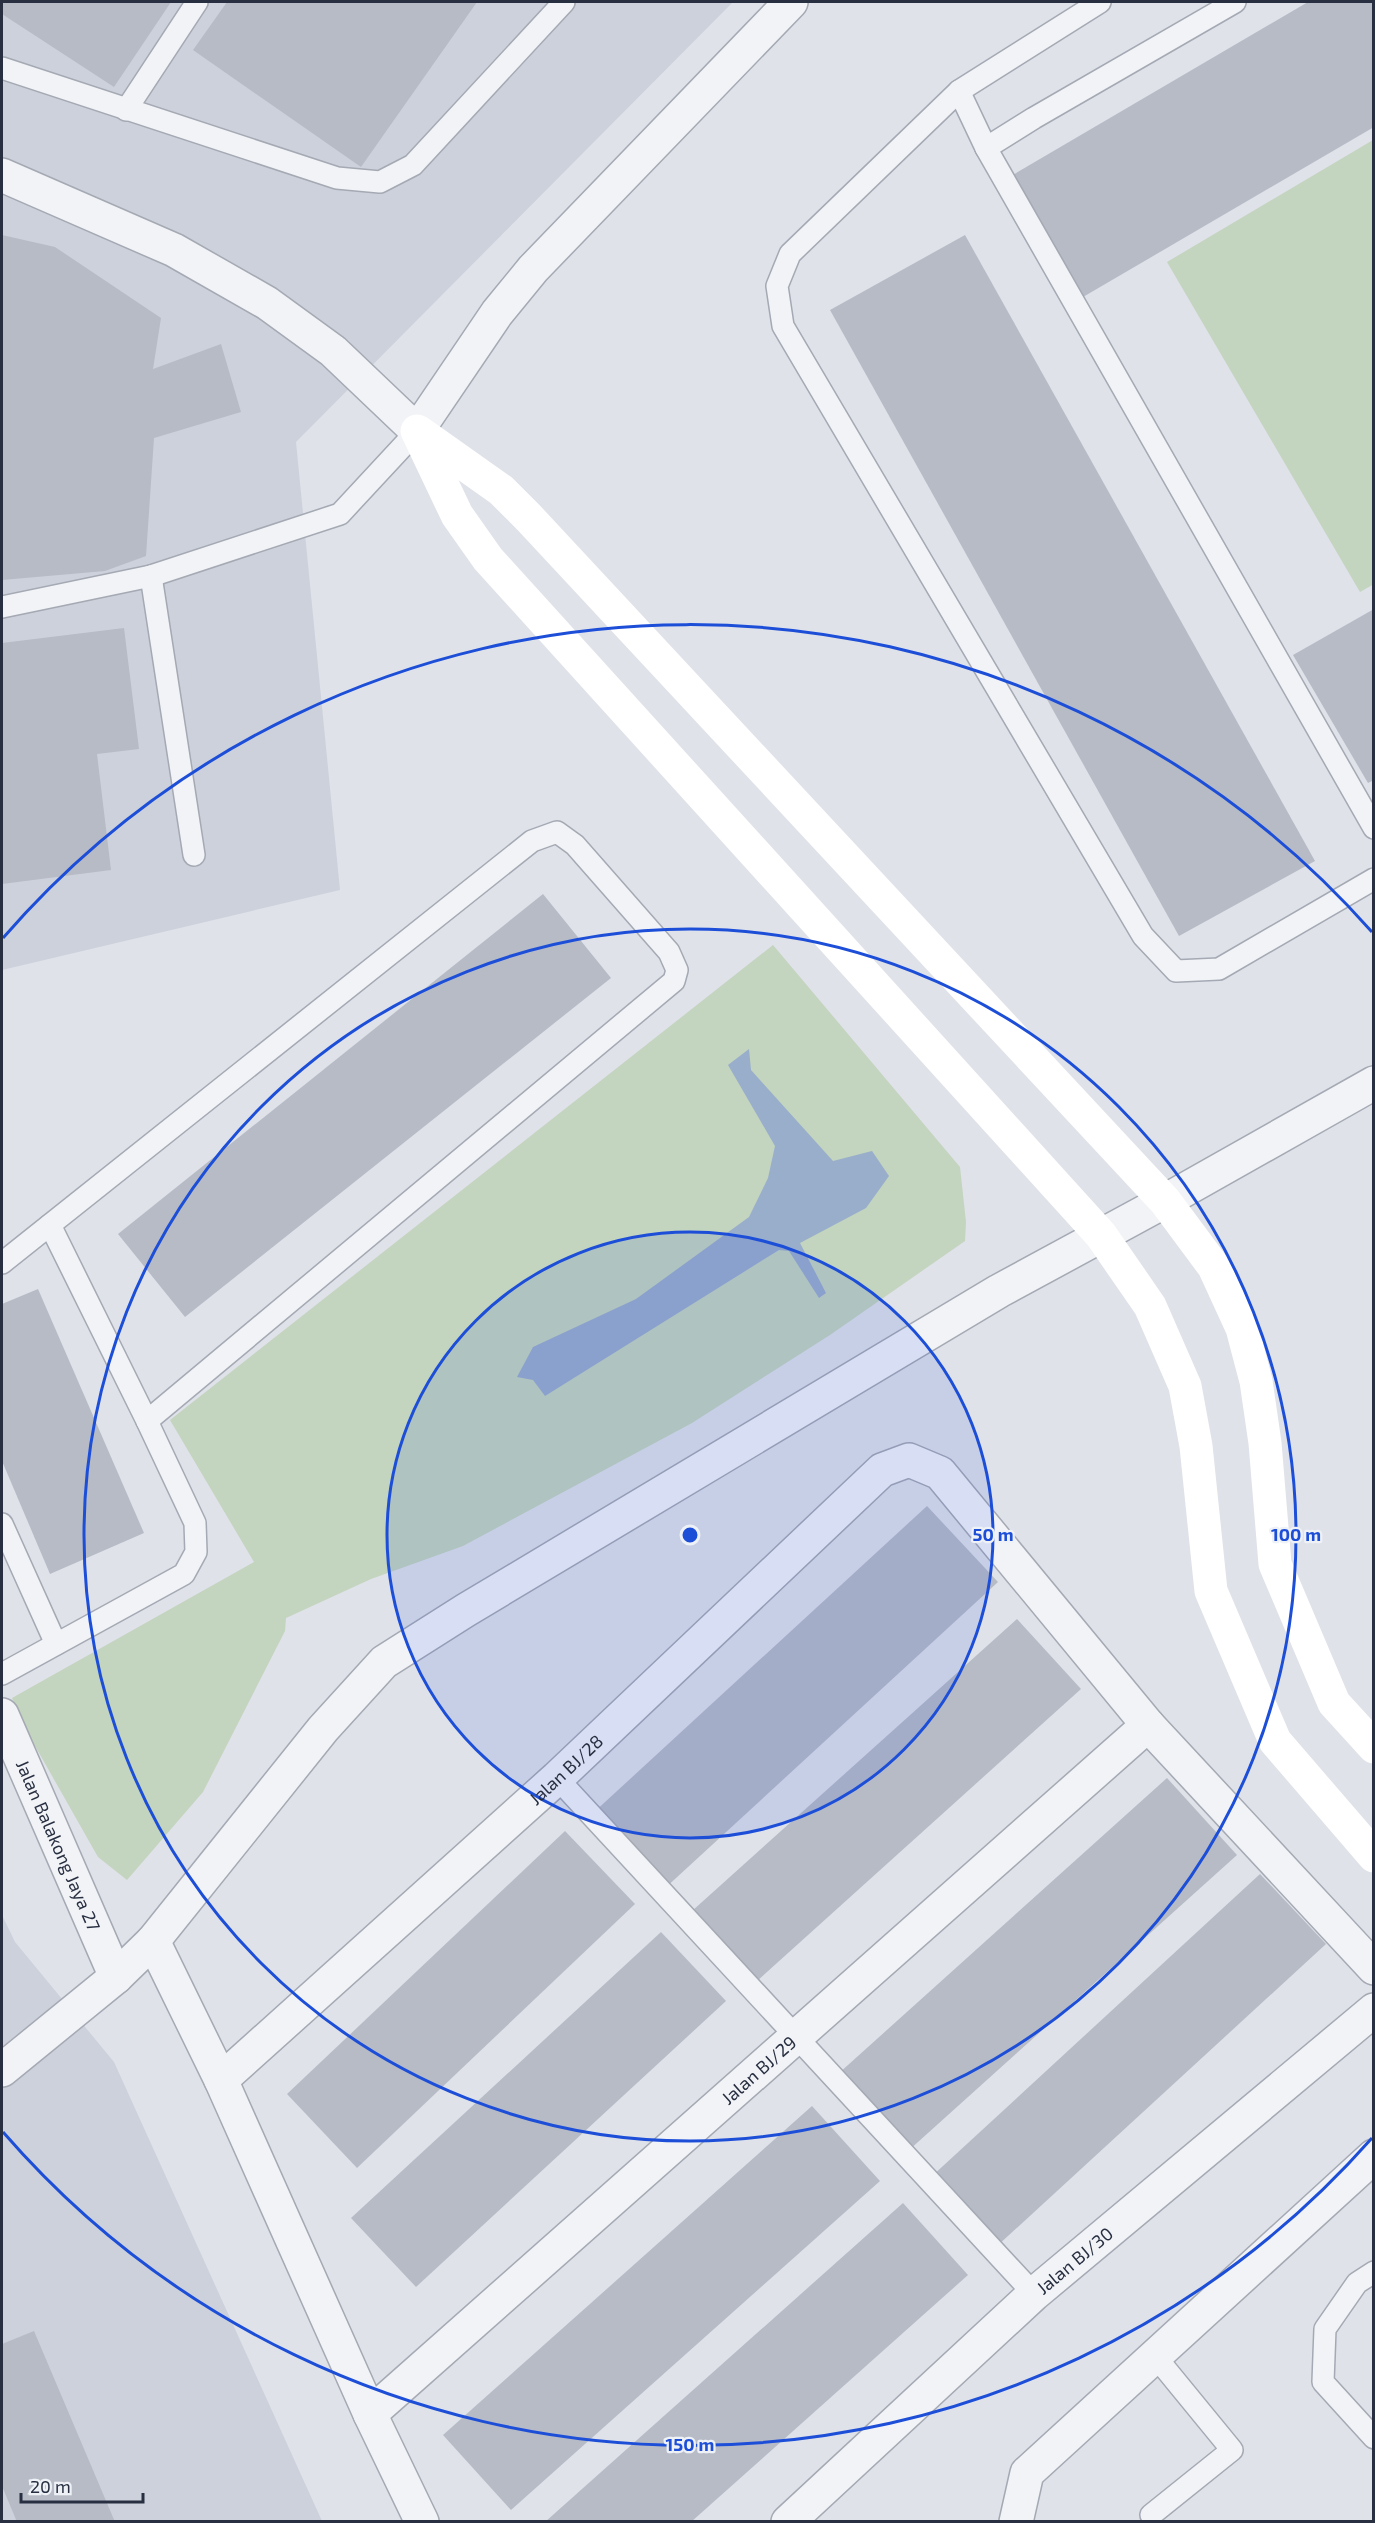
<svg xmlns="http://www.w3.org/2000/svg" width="1375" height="2523" viewBox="0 0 1375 2523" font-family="'Exo 2',sans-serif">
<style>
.built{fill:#cdd1db}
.green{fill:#c3d4bf}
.water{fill:#98aecb}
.building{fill:#b6bbc6}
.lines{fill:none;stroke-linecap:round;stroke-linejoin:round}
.lane-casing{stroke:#a4a9b3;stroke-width:24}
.street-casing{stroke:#a4a9b3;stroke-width:36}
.lane{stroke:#f2f3f7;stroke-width:21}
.street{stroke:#f2f3f7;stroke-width:33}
.secondary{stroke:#fff;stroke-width:33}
.ring{fill:none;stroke:#1d4ed8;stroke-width:3}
.labels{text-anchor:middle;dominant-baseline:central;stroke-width:4.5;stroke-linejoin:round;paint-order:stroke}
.street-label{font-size:18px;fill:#272f41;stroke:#eef1f6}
.centre{fill:#1d4ed8;stroke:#eef1f6;stroke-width:3}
.ring-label{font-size:18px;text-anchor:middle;font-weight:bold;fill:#1d4ed8;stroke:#eef1f6;stroke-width:4.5;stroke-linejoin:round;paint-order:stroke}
</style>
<rect width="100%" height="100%" fill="#dfe2e9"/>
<!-- built -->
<g class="built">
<polygon points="2,2 733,2 296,442 340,890 2,970"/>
<polygon points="2,1915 15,1942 114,2062 322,2521 2,2521"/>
</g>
<!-- green -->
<g class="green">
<polygon points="1373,140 1374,584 1360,592 1167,262"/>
<polygon points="773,945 960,1167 966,1222 965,1241 830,1335 692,1423 463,1546 371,1579 286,1618 285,1631 203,1792 127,1880 98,1857 30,1737 12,1698 254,1562 170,1420"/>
</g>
<!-- water -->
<polygon class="water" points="749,1049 751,1070 833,1161 872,1151 889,1176 866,1208 800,1243 826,1293 819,1298 789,1251 779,1250 545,1396 533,1380 517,1377 533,1347 636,1299 749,1217 768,1178 775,1146 728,1065"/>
<!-- building -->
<g class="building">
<polygon points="2,2 171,2 114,87 2,14"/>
<polygon points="227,2 477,2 361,167 193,50"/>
<polygon points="1308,2 1374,2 1374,127 1083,297 1011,176"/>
<polygon points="2,235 55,247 161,318 153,369 221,344 241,412 154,438 146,556 105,571 2,580"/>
<polygon points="965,235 1315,861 1179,936 830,310"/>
<polygon points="1374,609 1374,780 1368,783 1293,655"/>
<polygon points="124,628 139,749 97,754 111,870 2,884 2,643"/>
<polygon points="543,894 611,978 185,1317 118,1234"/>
<polygon points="38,1289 144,1533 50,1574 2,1461 2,1304"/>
<polygon points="927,1506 998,1582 663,1890 592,1814"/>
<polygon points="1017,1619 1081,1689 757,1981 692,1911"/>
<polygon points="1167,1778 1237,1855 908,2151 838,2074"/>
<polygon points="565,1831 635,1904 357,2168 287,2094"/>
<polygon points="1260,1874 1326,1944 996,2247 931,2177"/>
<polygon points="661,1932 726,2001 416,2287 351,2218"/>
<polygon points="812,2106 880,2181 511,2510 443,2435"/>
<polygon points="903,2203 968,2275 691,2522 545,2522"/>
<polygon points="34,2331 115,2522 17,2522 2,2486 2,2344"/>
</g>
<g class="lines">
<defs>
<g id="lane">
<polyline points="1100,2 959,91 790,254 777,286 783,326 1143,936 1176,971 1219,969 1374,879"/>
<polyline points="2,68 337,178 380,182 413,165 564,2"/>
<polyline points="959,91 986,148 1374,828"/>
<polyline points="126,110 197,2"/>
<polyline points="986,148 1034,118 1235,2"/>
<polyline points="151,576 194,855"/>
<polyline points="2,607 151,576 340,514 417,431"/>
<polyline points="2,1263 532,841 557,832 575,845 669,952 677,970 674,981 147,1421"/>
<polyline points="2,1524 56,1644"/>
<polyline points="2,1674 184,1574 196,1552 195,1523 147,1421 50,1225"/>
<polyline points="557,1778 1034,2294"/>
<polyline points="1374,2272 1357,2283 1325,2329 1323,2382 1374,2438"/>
<polyline points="1151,2515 1232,2450 1155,2356"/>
</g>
<g id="street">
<polyline points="2,175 174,250 267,303 333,351 417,431 497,313 533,269 791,2"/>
<path id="s1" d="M 2,1715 L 116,1977"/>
<polyline points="153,1941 221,2080 370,2414 422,2522"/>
<polyline points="2,2070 116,1977 153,1941 323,1729 384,1662 466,1610 999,1291 1165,1201 1374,1083"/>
<path id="s2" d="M 221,2080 L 557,1778 L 882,1470 L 909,1460 L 940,1473 L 1148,1725 L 1374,1968"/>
<path id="s3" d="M 370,2414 L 1148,1725"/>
<path id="s4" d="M 788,2522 L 1034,2294 L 1374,2010"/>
<polyline points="1016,2522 1027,2473 1374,2156"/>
</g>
</defs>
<!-- lane casing -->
<use href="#lane" class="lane-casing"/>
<!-- street casing -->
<use href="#street" class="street-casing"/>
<!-- lane -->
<use href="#lane" class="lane"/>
<!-- street -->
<use href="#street" class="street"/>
<!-- secondary -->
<g class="secondary">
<polyline points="417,431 457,515 488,559 1101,1235 1150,1306 1185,1386 1196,1446 1211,1591 1275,1741 1374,1856"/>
<polyline points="419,432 501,490 529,518 1165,1201 1214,1267 1242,1328 1256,1381 1265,1443 1275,1564 1334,1703 1374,1747"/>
</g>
</g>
<!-- distance rings -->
<circle cx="690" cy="1535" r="303" fill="#1d4ed8" fill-opacity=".12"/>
<g class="ring">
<circle cx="690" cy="1535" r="303"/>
<circle cx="690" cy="1535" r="606"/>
<path d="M1372 2138A910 910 0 0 1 3 2132M3 938A910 910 0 0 1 1372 932"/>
</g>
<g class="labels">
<!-- street labels -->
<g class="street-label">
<text stroke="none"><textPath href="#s2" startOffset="464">Jalan BJ/28</textPath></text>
<text stroke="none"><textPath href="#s1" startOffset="142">Jalan Balakong Jaya 27</textPath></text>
<text stroke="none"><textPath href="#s3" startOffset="519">Jalan BJ/29</textPath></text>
<text stroke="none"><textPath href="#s4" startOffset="388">Jalan BJ/30</textPath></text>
</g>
</g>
<circle cx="690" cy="1535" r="9" class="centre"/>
<g class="ring-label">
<text x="993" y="1541">50 m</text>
<text x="1296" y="1541">100 m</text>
<text x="690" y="2451">150 m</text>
</g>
<!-- border -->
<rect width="1375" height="2523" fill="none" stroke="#272f41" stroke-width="6"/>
<!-- scale -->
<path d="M21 2493v9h122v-9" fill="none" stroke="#272f41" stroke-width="3"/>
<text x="30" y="2493" font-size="18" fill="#272f41" stroke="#eef1f6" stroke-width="4.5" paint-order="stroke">20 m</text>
</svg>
